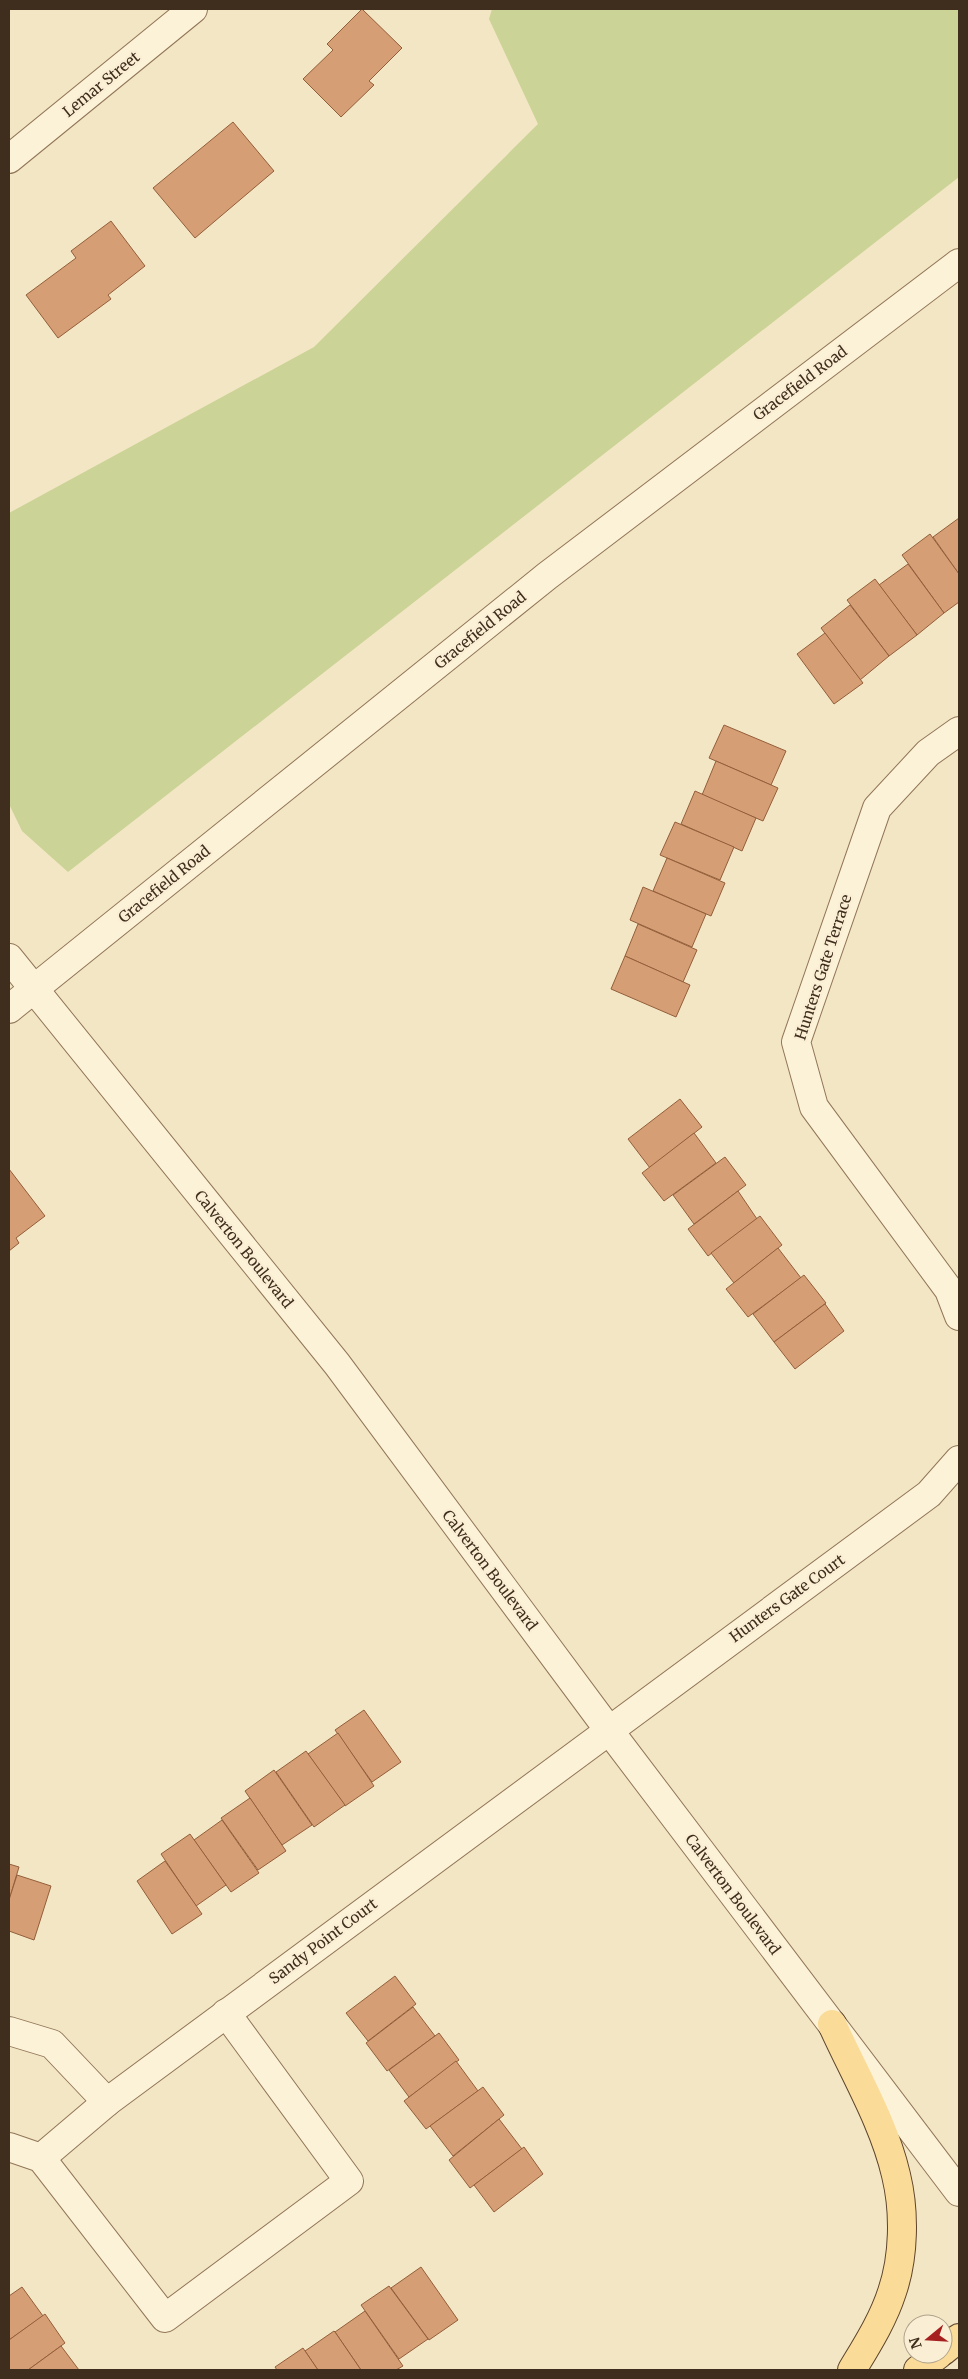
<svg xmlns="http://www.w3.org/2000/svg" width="968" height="2379" viewBox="0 0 968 2379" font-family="Merriweather,serif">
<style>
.green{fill:#cbd396}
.building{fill:#d69e75;stroke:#935e3a}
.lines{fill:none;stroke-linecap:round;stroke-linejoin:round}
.minor-casing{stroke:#917657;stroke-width:30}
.major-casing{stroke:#5e442c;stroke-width:30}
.minor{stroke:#fcf2d8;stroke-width:28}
.major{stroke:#fadc98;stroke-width:28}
.labels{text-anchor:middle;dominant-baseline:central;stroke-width:4.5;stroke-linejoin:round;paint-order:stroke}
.street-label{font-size:15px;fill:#3f2e1d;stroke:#faefd4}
</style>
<rect width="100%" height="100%" fill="#f3e6c4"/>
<!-- green -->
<polygon class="green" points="492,9 959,9 959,177 68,872 22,831 9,804 9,513 314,347 538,124 489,19"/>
<!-- building -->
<g class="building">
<polygon points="362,9 402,48 369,81 374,85 341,117 303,79 333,50 327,44"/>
<polygon points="233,122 274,171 195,238 153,188"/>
<polygon points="111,221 145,266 108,295 111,299 58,338 26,295 76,258 71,251"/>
<polygon points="959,518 959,574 933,537"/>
<polygon points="930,534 959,574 959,602 944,613 902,555"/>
<polygon points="908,564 944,613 917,635 879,585"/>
<polygon points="875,579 917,635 889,656 847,600"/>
<polygon points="850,605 889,656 860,680 821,628"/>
<polygon points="825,633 863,683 834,704 797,654"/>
<polygon points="724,725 786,751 771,785 709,758"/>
<polygon points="716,761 778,788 763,821 702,795"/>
<polygon points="695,791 756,818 742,851 681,824"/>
<polygon points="675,822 734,847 720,880 660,855"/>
<polygon points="667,858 725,883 711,916 653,891"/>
<polygon points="643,887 706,914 692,947 630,920"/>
<polygon points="638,924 697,950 683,982 625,956"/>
<polygon points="625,956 690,985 676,1017 611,989"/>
<polygon points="680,1099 702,1127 650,1168 628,1139"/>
<polygon points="694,1133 716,1163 664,1201 642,1173"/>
<polygon points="725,1157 746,1185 694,1224 673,1195"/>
<polygon points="9,1169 45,1216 16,1238 19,1243 9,1251"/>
<polygon points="738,1191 757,1219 708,1256 688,1229"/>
<polygon points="760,1216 782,1245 734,1283 711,1253"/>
<polygon points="778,1248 801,1278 748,1317 726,1289"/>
<polygon points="804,1275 826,1303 774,1342 753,1314"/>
<polygon points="825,1304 844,1331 795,1369 774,1342"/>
<polygon points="364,1710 401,1762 372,1782 335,1730"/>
<polygon points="338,1733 374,1786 345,1806 308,1754"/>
<polygon points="306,1751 345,1805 314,1827 276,1772"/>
<polygon points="274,1770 312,1825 282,1845 245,1791"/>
<polygon points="250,1798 286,1851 258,1870 221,1818"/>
<polygon points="222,1820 259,1873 231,1892 194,1840"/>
<polygon points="190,1834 226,1885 196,1906 161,1854"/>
<polygon points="165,1861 202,1914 172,1934 137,1881"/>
<polygon points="9,1864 19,1867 9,1900"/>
<polygon points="17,1875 51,1886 34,1940 9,1931 9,1900"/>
<polygon points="395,1976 416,2004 368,2041 346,2013"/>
<polygon points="413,2007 435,2036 387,2071 366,2043"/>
<polygon points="439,2033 459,2060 409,2097 389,2070"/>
<polygon points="456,2061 478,2091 426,2129 404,2101"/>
<polygon points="483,2087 504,2115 453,2156 430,2126"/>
<polygon points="499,2119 522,2149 470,2188 449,2160"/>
<polygon points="524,2147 543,2174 494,2212 474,2185"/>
<polygon points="421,2267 458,2320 429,2340 391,2288"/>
<polygon points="389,2286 428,2339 399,2359 361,2305"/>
<polygon points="22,2287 43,2316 9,2340 9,2296"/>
<polygon points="365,2311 403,2366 396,2370 361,2370 335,2332"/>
<polygon points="45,2314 65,2343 28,2370 9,2370 9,2340"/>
<polygon points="334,2331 335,2332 361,2370 318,2370 305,2351"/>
<polygon points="61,2346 79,2370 28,2370"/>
<polygon points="303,2348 318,2370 277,2370 275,2367"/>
</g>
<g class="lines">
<defs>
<g id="minor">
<polyline points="9,159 193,9"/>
<polyline points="959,731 928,753 877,808 796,1042 814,1107 949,1290 959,1316"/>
<polyline points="9,958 337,1364 608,1729 959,2192"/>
<polyline points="9,1009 547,576 959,263"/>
<polyline points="9,2031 52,2044 107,2102"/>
<polyline points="9,2147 41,2158 165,2318 349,2181 226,2013"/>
<polyline points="41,2158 107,2102 929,1494 959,1460"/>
</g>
<g id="major">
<path d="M 832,2024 C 854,2073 884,2123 896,2175 C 905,2212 904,2257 892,2292 C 883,2320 867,2345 852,2370"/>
<polyline points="943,2351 959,2338"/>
<polyline points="918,2370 939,2354"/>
</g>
</defs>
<!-- minor casing -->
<use href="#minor" class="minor-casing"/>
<!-- major casing -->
<use href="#major" class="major-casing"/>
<!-- minor -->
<use href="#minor" class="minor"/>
<!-- major -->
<use href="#major" class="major"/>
</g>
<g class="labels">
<!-- street labels -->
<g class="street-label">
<text transform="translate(101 84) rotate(-39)">Lemar Street</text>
<text transform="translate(800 383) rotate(-37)">Gracefield Road</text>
<text transform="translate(480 630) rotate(-39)">Gracefield Road</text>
<text transform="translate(164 884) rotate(-39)">Gracefield Road</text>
<text transform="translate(823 967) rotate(-72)">Hunters Gate Terrace</text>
<text transform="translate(244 1249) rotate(51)">Calverton Boulevard</text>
<text transform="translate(490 1570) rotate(53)">Calverton Boulevard</text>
<text transform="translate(787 1598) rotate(-36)">Hunters Gate Court</text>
<text transform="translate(733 1894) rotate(53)">Calverton Boulevard</text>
<text transform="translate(323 1941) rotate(-37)">Sandy Point Court</text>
</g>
</g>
<!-- border -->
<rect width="968" height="2379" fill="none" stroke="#3f2e1d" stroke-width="20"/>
<!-- north arrow -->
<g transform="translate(928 2339) rotate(252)"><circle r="24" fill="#faefd4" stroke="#afa28b"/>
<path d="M0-4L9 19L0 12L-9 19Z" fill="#a72020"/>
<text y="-8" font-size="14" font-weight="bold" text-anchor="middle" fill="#3f2e1d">N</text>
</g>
</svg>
